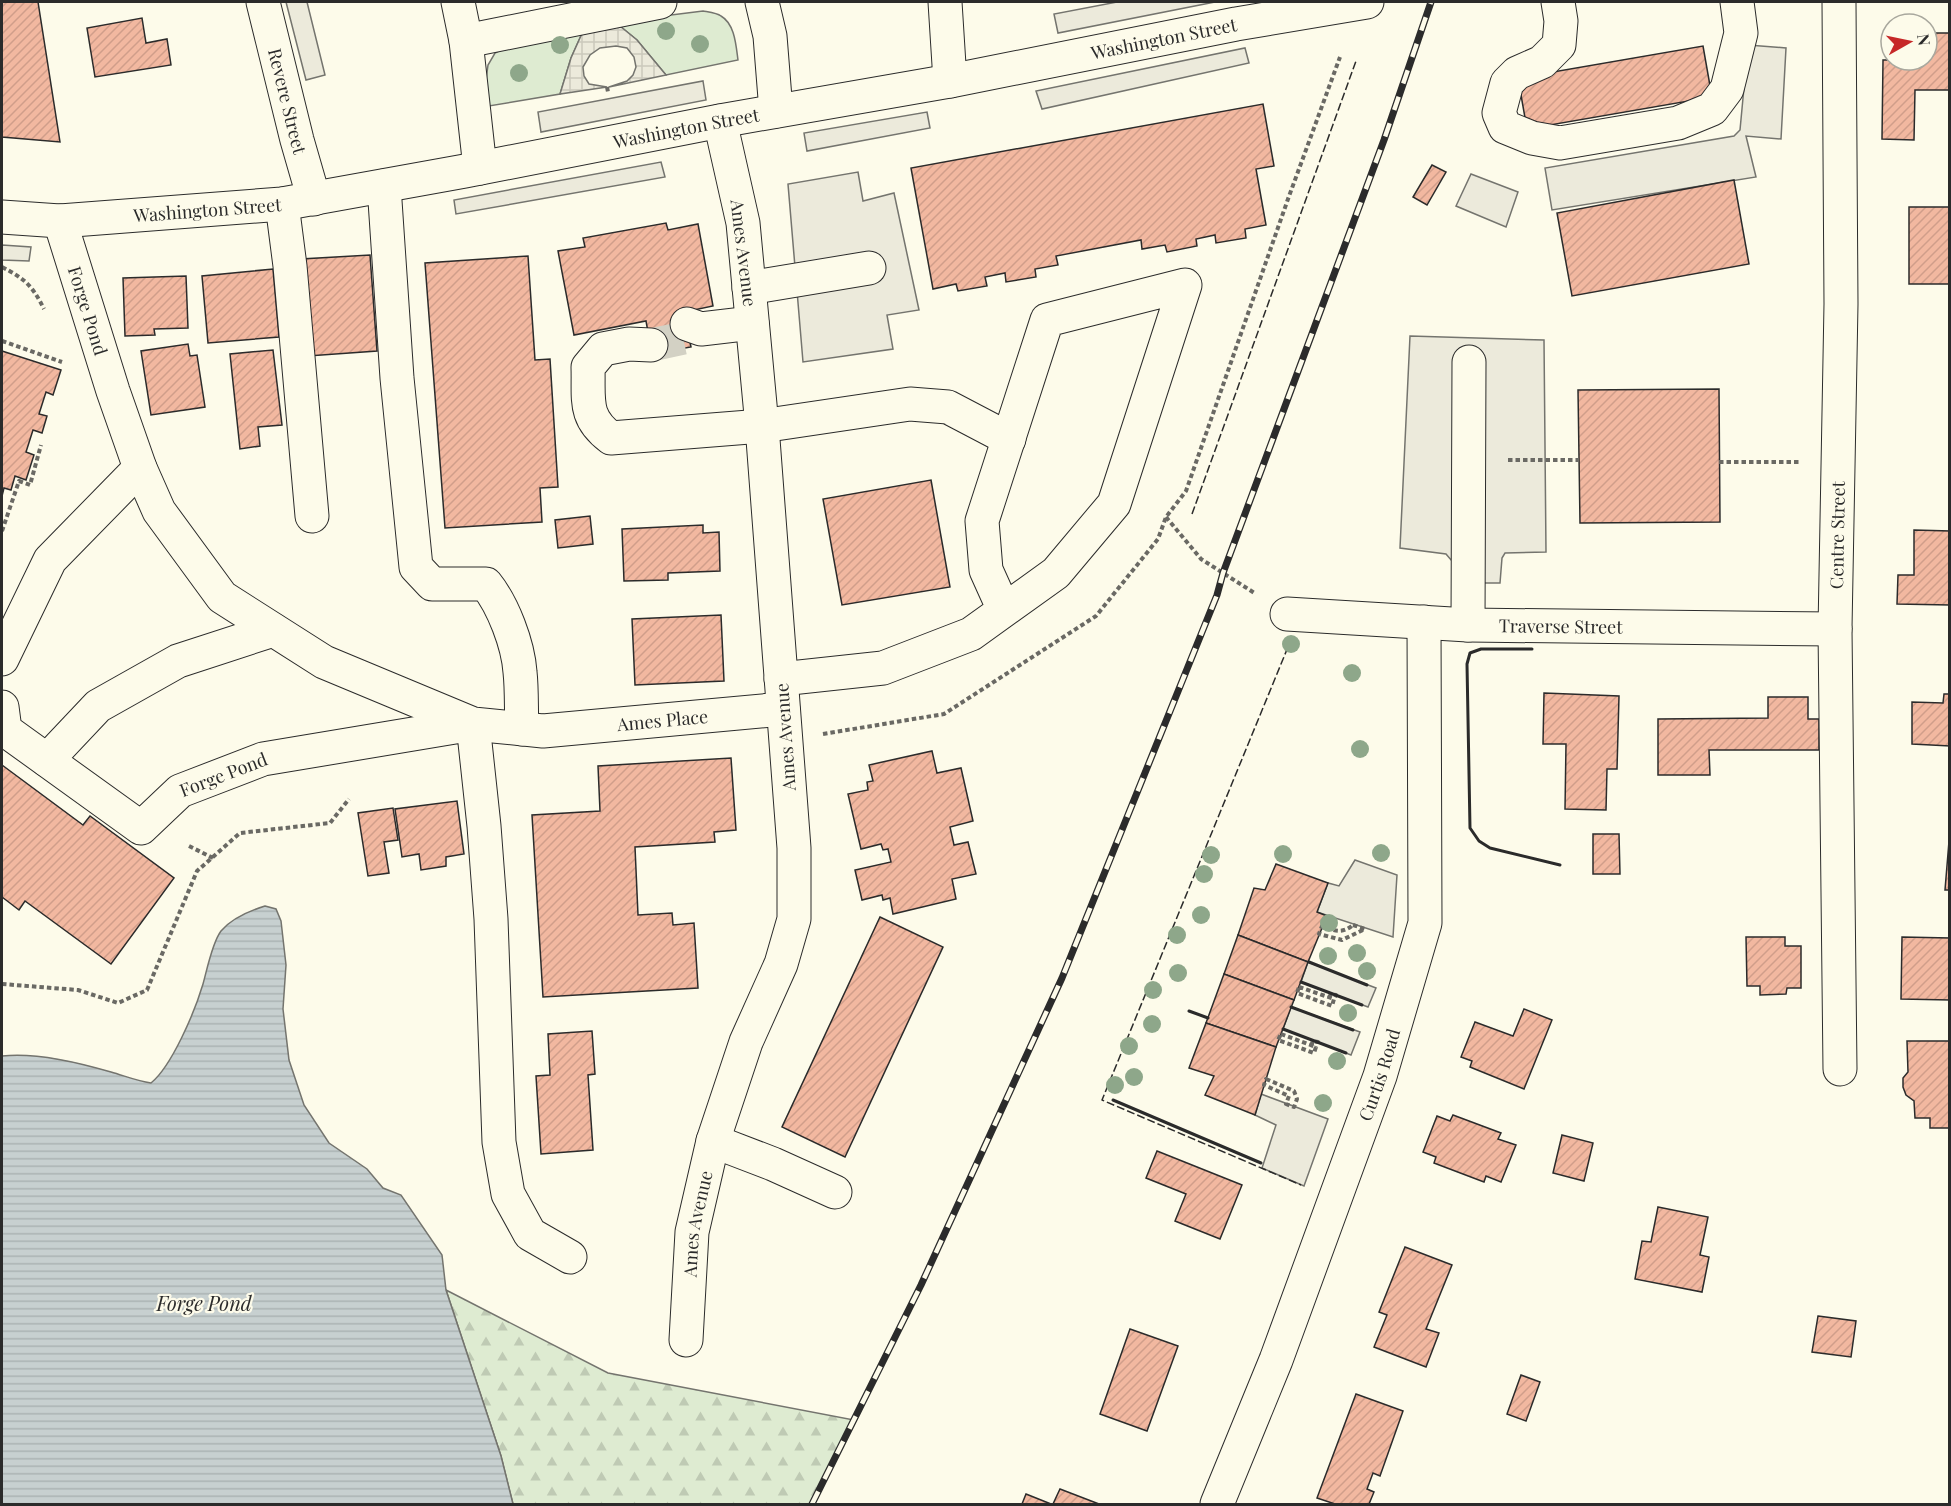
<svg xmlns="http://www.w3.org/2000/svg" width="1951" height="1506" viewBox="0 0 1951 1506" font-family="'Playfair Display',serif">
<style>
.grass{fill:#deebd1;stroke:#74746e;stroke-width:1.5}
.forest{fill:url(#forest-firs);stroke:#74746e;stroke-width:1.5}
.parking{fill:#eceadb;stroke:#74746e;stroke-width:1.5}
.plaza{fill:url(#plaza-grid);stroke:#74746e;stroke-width:1.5}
.water{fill:url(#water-rules);stroke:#74746e;stroke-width:1.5}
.building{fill:url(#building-hatch);stroke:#2b2b2b;stroke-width:1.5}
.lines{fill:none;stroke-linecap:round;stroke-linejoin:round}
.minor-tunnel{stroke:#d3d1c4;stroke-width:33;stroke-dasharray:33 16;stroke-linecap:butt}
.minor-casing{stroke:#2b2b2b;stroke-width:35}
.major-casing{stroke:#2b2b2b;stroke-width:35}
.path{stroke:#6a6964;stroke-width:4;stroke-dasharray:4.5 3;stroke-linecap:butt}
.minor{stroke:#fdfbea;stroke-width:33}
.major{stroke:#fdfbea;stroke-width:33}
.rail-casing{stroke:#2b2b2b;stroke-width:7}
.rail{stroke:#fdfbea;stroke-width:4.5;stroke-dasharray:14;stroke-linecap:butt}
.fence{stroke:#2b2b2b;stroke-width:1.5;stroke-dasharray:8 3;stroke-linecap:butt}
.wall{stroke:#2b2b2b;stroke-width:3}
.tree{fill:#8ea78a}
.labels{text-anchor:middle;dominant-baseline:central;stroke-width:4.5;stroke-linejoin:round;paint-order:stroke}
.street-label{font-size:18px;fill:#2b2b2b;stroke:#fdfbea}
.water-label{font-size:20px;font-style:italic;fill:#2b2b2b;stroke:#fdfbea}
</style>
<defs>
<pattern id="forest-firs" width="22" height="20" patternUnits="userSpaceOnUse" patternTransform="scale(1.5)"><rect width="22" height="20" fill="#deebd1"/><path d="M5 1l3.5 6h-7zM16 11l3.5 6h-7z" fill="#bfcab4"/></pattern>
<pattern id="plaza-grid" width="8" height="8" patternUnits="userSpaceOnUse" patternTransform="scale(1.5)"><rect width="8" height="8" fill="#eceadb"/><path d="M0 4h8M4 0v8" fill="none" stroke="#cbc9bc"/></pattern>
<pattern id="water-rules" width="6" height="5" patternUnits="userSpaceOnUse" patternTransform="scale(1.5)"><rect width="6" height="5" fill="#c7d0d0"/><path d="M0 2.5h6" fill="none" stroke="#abb3b3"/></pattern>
<pattern id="building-hatch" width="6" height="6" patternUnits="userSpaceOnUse" patternTransform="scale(1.5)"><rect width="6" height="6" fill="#f2b8a0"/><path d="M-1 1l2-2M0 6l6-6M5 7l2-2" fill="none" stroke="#d09e8a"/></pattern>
</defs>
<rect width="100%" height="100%" fill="#fdfbea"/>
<!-- grass -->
<g class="grass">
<path d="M 703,11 C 708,12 717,13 721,16 C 735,24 736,46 738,60 L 666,75 L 637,40 L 615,22 Z"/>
<polygon points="584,29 571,58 560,94 489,106 486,80 488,65 495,53 507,47"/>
</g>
<!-- forest -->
<polygon class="forest" points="446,1290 608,1373 854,1420 812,1504 513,1504 501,1456"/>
<!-- parking -->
<g class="parking">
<polygon points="286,2 307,2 325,75 306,80"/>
<polygon points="1117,2 1215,2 1058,33 1054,14"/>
<polygon points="1748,45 1786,48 1781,139 1746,136 1756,177 1552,210 1545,168 1734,136 1740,130"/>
<polygon points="1245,48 1249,63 1042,109 1036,91"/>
<polygon points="703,81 706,100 541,132 538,112"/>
<polygon points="927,112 930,128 807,151 804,133"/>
<polygon points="661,162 665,177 456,214 454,200"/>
<polygon points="858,172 863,201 894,193 919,310 887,315 893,349 803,362 788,184"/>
<polygon points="1471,174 1518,192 1506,227 1456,206"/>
<polygon points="2,245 31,247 29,261 2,260"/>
<polygon points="1410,336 1544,340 1546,552 1505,553 1502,558 1500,583 1452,583 1452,561 1446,554 1400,548"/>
<polygon points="1355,860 1397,875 1393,937 1317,912 1328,883 1339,886"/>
<polygon points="1308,962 1376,988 1368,1007 1301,982"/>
<polygon points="1291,1007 1360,1032 1351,1055 1283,1029"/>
<polygon points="1261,1094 1328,1119 1304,1186 1262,1168 1276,1125 1255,1115"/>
</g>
<!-- plaza -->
<polygon class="plaza" points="615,22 637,40 666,75 609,87 627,81 633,75 636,67 634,57 627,48 616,46 600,48 590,55 583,67 584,76 589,84 607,87 560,94 571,58 584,29"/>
<!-- water -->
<path class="water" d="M 265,906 L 276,909 L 281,921 L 286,965 L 283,1009 L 289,1060 L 304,1105 L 329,1143 L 367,1169 L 383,1188 L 401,1195 L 442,1255 L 446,1290 L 501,1456 L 513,1504 L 2,1504 L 2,1056 C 36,1052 77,1062 111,1072 C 125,1076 137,1081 151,1083 C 172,1066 195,1011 203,984 C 207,970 212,943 221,931 C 232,918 249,911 265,906 Z"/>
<!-- building -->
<g class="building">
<polygon points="2,2 38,2 60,142 2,137"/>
<polygon points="142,18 146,43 167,39 171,65 95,77 87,28"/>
<polygon points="1927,33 1950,33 1950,90 1915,90 1914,140 1882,139 1883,60 1927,60"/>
<polygon points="1703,46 1712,97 1527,129 1518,78"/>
<polygon points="1263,104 1274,166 1256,169 1266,225 1245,229 1246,238 1216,243 1215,235 1196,239 1197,246 1167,252 1165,245 1142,249 1141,240 1056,256 1058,265 1035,269 1036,277 1006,282 1005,273 985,277 987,286 958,291 956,284 933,289 911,168"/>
<polygon points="1432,165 1446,172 1427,205 1413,197"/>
<polygon points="1734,180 1749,264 1572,296 1557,213"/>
<rect x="1909" y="207" width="41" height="77"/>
<polygon points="666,223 668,230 698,224 713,306 684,312 691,347 652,354 646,321 574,335 558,251 585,247 583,238"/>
<polygon points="370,255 377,351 308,356 301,259"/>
<polygon points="528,256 535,360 550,359 558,487 540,488 542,522 445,528 425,263"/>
<polygon points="273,269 279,337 208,343 202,276"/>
<polygon points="186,276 188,328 154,329 155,335 125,336 123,278"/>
<polygon points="188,344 190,356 197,355 205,407 151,415 141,351"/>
<polygon points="273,350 282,425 258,427 260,446 240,449 230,354"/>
<polygon points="2,351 61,370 53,395 46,392 39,414 47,416 42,433 33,430 26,452 34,455 26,480 15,476 11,490 4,488 2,496"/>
<polygon points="1719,389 1720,522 1580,523 1578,390"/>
<polygon points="931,480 950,587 842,605 823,499"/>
<polygon points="590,516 593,544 558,548 555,520"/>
<polygon points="703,525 703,533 719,532 720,571 668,573 668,580 624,581 622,529"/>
<polygon points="1914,530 1950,531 1950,605 1897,604 1898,575 1914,575"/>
<polygon points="721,615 724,681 635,685 632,619"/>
<polygon points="1544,693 1619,696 1617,769 1607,769 1606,810 1565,809 1566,744 1543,744"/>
<polygon points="1944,694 1950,694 1950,746 1912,744 1912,702 1943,703"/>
<polygon points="1768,697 1808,697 1808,719 1819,719 1819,750 1709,750 1710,775 1658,775 1658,719 1768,718"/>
<polygon points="932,751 937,773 961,768 973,821 950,827 954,845 968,842 976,874 952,879 956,899 893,914 890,898 883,900 882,895 862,900 855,870 891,862 888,849 883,850 881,844 861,849 848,794 868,790 867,782 873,781 869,765"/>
<polygon points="731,758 736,830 714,832 715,842 635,847 638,915 672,913 673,925 694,923 698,988 543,997 532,815 600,811 598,766"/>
<polygon points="2,765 83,825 90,816 174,878 111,964 25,901 19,910 2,897"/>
<polygon points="457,801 464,854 446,857 446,866 421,870 419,854 402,857 395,809"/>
<polygon points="393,808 398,840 384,842 389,873 368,876 358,813"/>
<polygon points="1950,829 1950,890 1945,890"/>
<polygon points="1593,834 1619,834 1620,874 1593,874"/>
<polygon points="1276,864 1328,883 1317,912 1327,916 1308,962 1238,935 1254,888 1265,890"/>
<polygon points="880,917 943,947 845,1157 782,1127"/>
<polygon points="1238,935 1308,962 1294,1000 1224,974"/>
<polygon points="1746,937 1785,937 1785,946 1801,946 1801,988 1787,988 1786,994 1760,995 1760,986 1747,986"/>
<polygon points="1902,937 1950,938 1950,1000 1901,999"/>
<polygon points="1224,974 1294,1000 1276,1047 1206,1023"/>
<polygon points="1524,1009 1552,1020 1524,1089 1470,1067 1472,1061 1461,1057 1475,1022 1513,1036"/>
<polygon points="1206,1023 1276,1047 1255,1115 1205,1095 1214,1076 1189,1068"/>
<polygon points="592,1031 595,1074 588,1075 593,1150 541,1154 536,1076 550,1075 548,1034"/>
<polygon points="1907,1041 1950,1041 1950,1128 1930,1128 1930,1118 1915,1118 1914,1101 1906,1095 1903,1087 1903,1078 1908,1072"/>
<polygon points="1453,1115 1501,1133 1498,1139 1516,1145 1501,1182 1486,1176 1484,1182 1434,1163 1436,1157 1423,1152 1437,1116 1450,1121"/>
<polygon points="1562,1135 1593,1143 1584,1181 1553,1173"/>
<polygon points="1157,1151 1242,1185 1220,1239 1175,1221 1186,1194 1146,1178"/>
<polygon points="1658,1207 1708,1217 1700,1255 1709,1257 1702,1292 1635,1279 1642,1241 1651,1242"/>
<polygon points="1405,1247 1452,1265 1426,1329 1439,1333 1426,1367 1374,1347 1387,1315 1379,1312"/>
<polygon points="1818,1316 1856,1321 1851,1357 1812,1352"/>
<polygon points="1130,1329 1178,1346 1147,1431 1100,1414"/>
<polygon points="1521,1375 1540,1382 1526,1421 1507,1414"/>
<polygon points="1356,1394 1403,1411 1380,1476 1373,1473 1367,1489 1374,1492 1369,1504 1335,1504 1317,1498"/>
<polygon points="1060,1489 1099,1504 1053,1504"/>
<polygon points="1026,1494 1051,1504 1022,1504"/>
</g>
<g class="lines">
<!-- minor-tunnel -->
<polyline class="minor-tunnel" points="651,345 689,337"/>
<defs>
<g id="minor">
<path id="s1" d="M 263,2 L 297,140 L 314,199"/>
<polyline points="458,2 466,41 480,168"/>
<polyline points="762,2 770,36 776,111"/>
<polyline points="945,2 950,81"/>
<polyline points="1558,2 1561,21 1559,45 1542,62 1517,73 1507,83 1499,113 1505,127 1532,138 1560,143 1678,123 1712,109 1727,89 1741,33 1737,2"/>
<polyline points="1839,2 1841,304 1835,629 1840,1069"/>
<polyline points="466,41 660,2"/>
<path d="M 384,186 L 397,378 L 416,567 L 432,584 L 486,584 C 503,605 518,644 520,672 C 522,690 521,710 522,729"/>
<polyline points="282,204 290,266 312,516"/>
<path id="s2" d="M 60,221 L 113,391 L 140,468 L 159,511 L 222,597 L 324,662 L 473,724 L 543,731 L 783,709"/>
<polyline points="749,288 869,268"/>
<polyline points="687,324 701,329 752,323"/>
<path d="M 651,345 L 629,344 L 603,349 L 588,367 C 589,400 583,417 611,438 L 762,426 L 910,404 L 948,407 L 1009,439"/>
<path id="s3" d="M 1287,614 L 1468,625 L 1835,629"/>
<polyline points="1468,625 1469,362"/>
<polyline points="2,659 50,560 140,468"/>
<polyline points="781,679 883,668 971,634 1056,573 1114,504 1185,285 1047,320 982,521 986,570 1004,610"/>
<path id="s4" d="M 2,707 L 5,730 L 141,828 L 180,791 L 263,759 L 473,724 L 484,826 L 491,919 L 499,1142 L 508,1194 L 530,1234 L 570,1257"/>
<polyline points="47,760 98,706 178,661 273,630"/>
<polyline points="713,1141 773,1164 835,1192"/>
<path id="s5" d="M 686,1340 L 692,1232 L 713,1141 L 746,1042 L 781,964 L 794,919 L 794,848 L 762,426 L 743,223 L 720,121"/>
<path id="s6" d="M 1217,1504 L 1276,1360 L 1380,1076 L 1425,923 L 1424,622"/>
</g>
<g id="major">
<path id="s7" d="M 2,217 L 60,221 L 282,204 L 465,171 L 720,121 L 950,81 L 1236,24 L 1367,2"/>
</g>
</defs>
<!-- minor casing -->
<use href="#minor" class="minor-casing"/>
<!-- major casing -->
<use href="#major" class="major-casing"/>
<!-- path -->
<g class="path">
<polyline points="607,87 608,92"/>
<path d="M 2,267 C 25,279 32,285 44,309"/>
<polyline points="2,341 62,362"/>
<polyline points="1508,460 1579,460"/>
<polyline points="1719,462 1800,462"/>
<polyline points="1166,517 1201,559 1256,594"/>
<polyline points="2,531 19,481 30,485 41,445"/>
<polyline points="823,734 944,714 1096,616 1158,539 1166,517 1186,491 1288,199 1340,57"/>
<polyline points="189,846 213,858"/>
<path d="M 1353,925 L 1365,929 L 1342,940 L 1319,934 L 1322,926 C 1335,931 1342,934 1353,925 Z"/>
<polyline points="2,984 78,990 118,1003 147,990 197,871 240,833 330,823 349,799"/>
<polygon points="1299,987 1334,999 1332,1006 1297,993"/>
<polyline points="1329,998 1331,994 1336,995 1334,999"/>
<polygon points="1281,1034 1316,1047 1314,1053 1278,1040"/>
<polyline points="1311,1046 1313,1041 1318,1042 1316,1047"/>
<polygon points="1266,1079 1294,1091 1297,1099 1294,1107 1286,1104 1289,1096 1264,1085"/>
</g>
<!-- minor -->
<use href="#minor" class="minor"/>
<!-- major -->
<use href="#major" class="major"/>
<defs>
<polyline id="rail" points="812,1504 921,1285 1062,978 1217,595 1223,573 1384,140 1431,2"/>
</defs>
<!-- rail casing -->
<use href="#rail" class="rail-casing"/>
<!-- rail -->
<use href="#rail" class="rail"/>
<!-- fence -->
<g class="fence">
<polyline points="1192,514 1356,61"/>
<polyline points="1288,647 1102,1100 1301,1185"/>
</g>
<!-- wall -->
<g class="wall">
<polyline points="1532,649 1481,649 1470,653 1467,664 1470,828 1479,841 1490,848 1560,865"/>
<polyline points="1309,962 1367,985"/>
<polyline points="1301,982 1362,1005"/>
<polyline points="1291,1007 1353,1030"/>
<polyline points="1189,1011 1208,1018"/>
<polyline points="1283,1029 1346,1053"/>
<polyline points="1113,1100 1261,1163"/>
</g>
</g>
<!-- trees -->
<g class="tree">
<circle cx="666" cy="31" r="9"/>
<circle cx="700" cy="44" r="9"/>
<circle cx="560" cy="45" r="9"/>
<circle cx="519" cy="73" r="9"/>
<circle cx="1291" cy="644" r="9"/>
<circle cx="1352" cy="673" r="9"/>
<circle cx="1360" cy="749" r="9"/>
<circle cx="1381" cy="853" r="9"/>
<circle cx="1283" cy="854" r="9"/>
<circle cx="1211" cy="855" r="9"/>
<circle cx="1204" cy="874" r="9"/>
<circle cx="1201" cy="915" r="9"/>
<circle cx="1329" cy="923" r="9"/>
<circle cx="1177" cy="935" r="9"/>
<circle cx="1357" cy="953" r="9"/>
<circle cx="1328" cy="956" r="9"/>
<circle cx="1367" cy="971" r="9"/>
<circle cx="1178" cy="973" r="9"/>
<circle cx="1153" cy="990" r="9"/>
<circle cx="1348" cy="1013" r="9"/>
<circle cx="1152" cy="1024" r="9"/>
<circle cx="1129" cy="1046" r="9"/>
<circle cx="1337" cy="1061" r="9"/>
<circle cx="1134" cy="1077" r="9"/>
<circle cx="1115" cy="1085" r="9"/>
<circle cx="1323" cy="1103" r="9"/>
</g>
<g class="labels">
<!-- street labels -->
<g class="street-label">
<text stroke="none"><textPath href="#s7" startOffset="1178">Washington Street</textPath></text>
<text stroke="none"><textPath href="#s1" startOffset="102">Revere Street</textPath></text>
<text stroke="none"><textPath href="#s7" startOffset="692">Washington Street</textPath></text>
<text stroke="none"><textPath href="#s7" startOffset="206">Washington Street</textPath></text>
<text transform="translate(744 253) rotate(83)">Ames Avenue</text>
<text stroke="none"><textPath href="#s2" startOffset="94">Forge Pond</textPath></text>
<text transform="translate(1837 535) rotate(-89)">Centre Street</text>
<text stroke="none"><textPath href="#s3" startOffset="274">Traverse Street</textPath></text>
<text stroke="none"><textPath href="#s2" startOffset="886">Ames Place</textPath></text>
<text transform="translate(785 737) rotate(-94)">Ames Avenue</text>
<text stroke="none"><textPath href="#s4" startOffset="291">Forge Pond</textPath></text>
<text stroke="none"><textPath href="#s6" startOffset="459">Curtis Road</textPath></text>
<text stroke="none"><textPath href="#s5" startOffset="117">Ames Avenue</textPath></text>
</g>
<!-- water labels -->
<g class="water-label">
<text x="204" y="1302">Forge Pond</text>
</g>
</g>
<!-- border -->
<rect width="1951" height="1506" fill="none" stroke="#2b2b2b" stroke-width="6"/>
<!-- north arrow -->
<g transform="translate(1909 42) rotate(81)"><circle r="28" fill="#fdfbea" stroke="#a9a89e" stroke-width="1.5"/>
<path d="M0-4.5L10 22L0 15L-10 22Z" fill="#c62828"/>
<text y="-9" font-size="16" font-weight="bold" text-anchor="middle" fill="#2b2b2b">N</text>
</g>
</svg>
